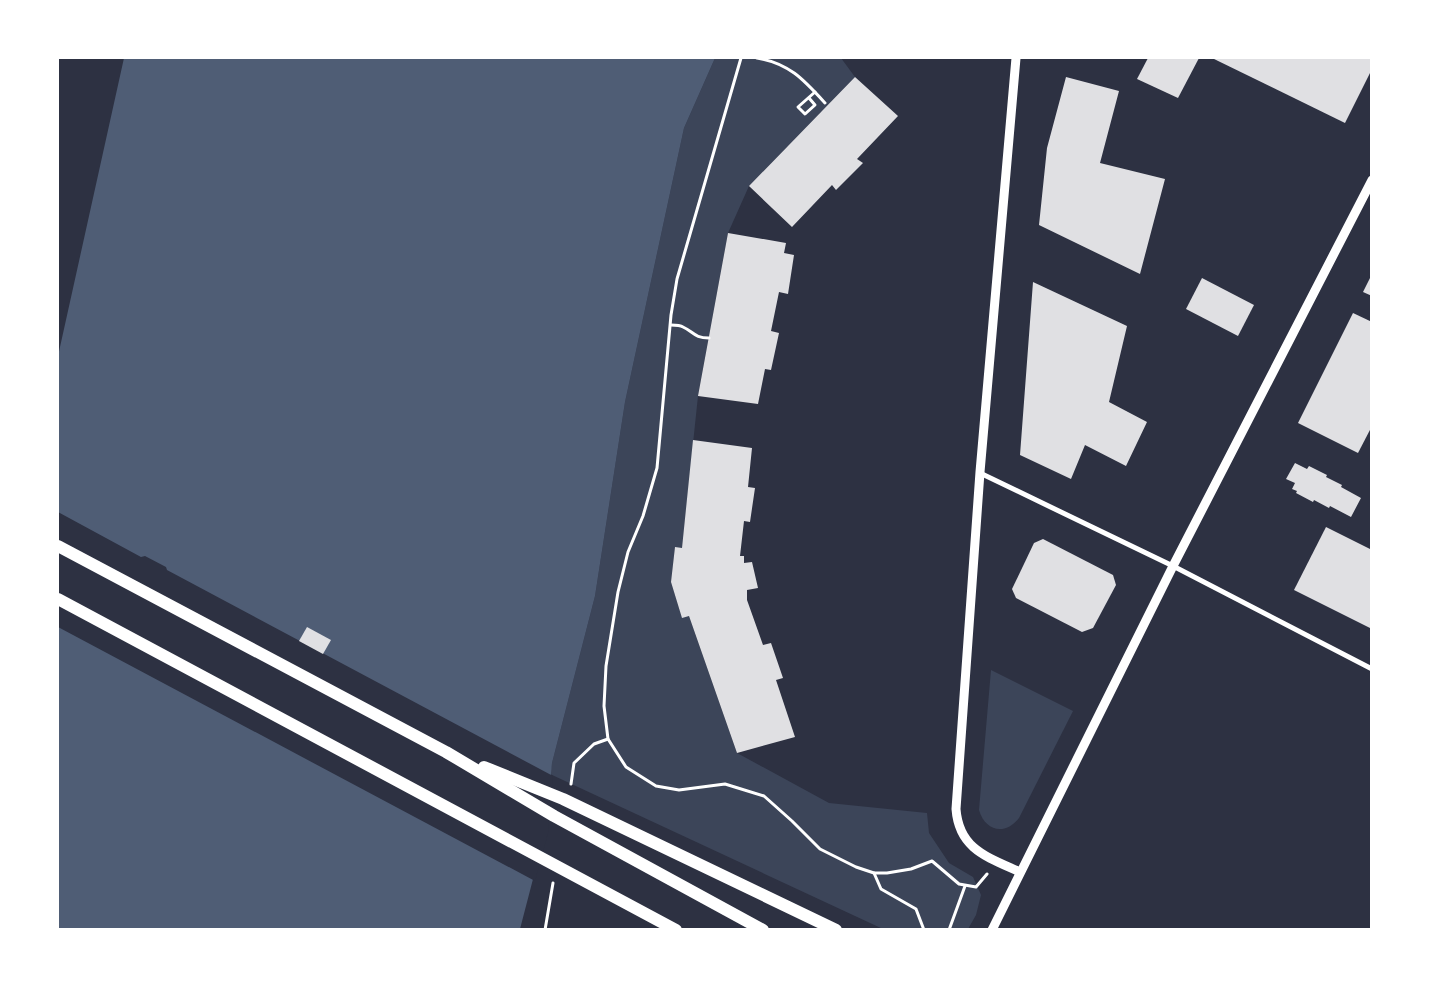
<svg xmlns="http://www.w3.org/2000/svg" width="1429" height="987" viewBox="0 0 1429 987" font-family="Mulish,sans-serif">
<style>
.green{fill:#3c4559}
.water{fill:#4f5d75}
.pier{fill:#2d3142}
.building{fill:#e0e0e3}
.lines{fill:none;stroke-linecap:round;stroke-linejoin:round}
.path{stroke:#fff;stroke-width:3}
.minor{stroke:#fff;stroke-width:5}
.tertiary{stroke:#fff;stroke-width:9}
.primary{stroke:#fff;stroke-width:12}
</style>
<rect width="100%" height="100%" fill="#2d3142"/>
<!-- green -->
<g class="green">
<polygon points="715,58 841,58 855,77 749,186 728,233 698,396 682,548 675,548 671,582 682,617 689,616 737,753 829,803 927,813 929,833 949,863 973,877 981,895 976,915 968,929 883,929 550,774 552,763 595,596 625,402 684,128"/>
<path d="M 991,670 L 1073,711 L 1019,818 C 1005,836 985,831 979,810 Z"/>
</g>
<!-- water -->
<polygon class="water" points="124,58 715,58 684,128 625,402 595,596 552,763 545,833 520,929 58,930 58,356"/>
<!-- pier -->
<polygon class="pier" points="58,512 141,557 145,556 166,567 167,570 553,776 548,833 535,881 58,627"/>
<!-- building -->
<g class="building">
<polygon points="1148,58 1199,58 1178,98 1137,79"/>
<polygon points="1212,58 1372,58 1372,69 1345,123"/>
<polygon points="855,77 898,116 857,159 863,163 836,190 832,185 792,227 749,186"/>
<polygon points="1066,77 1119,91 1100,163 1165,179 1140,274 1039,225 1047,148"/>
<polygon points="728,233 786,243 784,253 794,255 788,294 779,292 771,331 779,333 771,370 765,369 758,404 698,396"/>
<polygon points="1372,274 1372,296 1363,292"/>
<polygon points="1202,278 1254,305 1238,336 1186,309"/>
<polygon points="1033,282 1127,326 1109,402 1147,422 1126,466 1085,445 1071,479 1020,455"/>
<polygon points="1353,313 1372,322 1372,426 1358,453 1298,423"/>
<polygon points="693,440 752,448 748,487 755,488 750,522 744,521 740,556 744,556 744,563 752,562 758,588 747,590 747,600 763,645 771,643 783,678 776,680 795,737 737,753 689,616 682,618 671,582 675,547 682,548"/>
<polygon points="1295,463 1307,469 1309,466 1327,475 1326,477 1342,485 1341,487 1361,498 1351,517 1330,506 1329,508 1314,500 1313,502 1296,493 1297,491 1292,489 1295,483 1286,479"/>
<polygon points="1326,527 1372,550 1372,629 1294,590"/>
<polygon points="1043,539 1113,575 1116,585 1093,628 1082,632 1016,598 1012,589 1034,543"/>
<polygon points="307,627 331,640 323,654 299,641"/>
</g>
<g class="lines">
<!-- path -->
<g class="path">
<polyline points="741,58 677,279 671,315 657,468 643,516 628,552 618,592 606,666 604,706 608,739 626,767 656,786 679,790 725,784 764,796 792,821 820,849 856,867 874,873 887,873 911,869 932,861 959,884 976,887 987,874"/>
<path d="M 757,58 C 789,63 804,80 825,103"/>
<polyline points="809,98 815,105 805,114 798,107 815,92"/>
<path d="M 671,325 C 674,325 680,325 683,327 C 694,332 694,338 709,338"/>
<polyline points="571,784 574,763 594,744 608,739"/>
<polyline points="874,873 881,889 916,909 924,930"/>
<polyline points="545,930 553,883"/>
<polyline points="949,930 965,886"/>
</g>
<!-- minor -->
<polyline class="minor" points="980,473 1173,566 1372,669"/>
<!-- tertiary -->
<g class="tertiary">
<path d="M 1016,58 L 980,472 L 956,809 C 959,849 987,857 1020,872"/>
<polyline points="992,930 1173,566 1372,180"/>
</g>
<!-- primary -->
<g class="primary">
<polyline points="58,546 446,752 554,816 763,930"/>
<polyline points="58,599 676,930"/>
<polyline points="484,767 563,799 836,930"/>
</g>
</g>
<!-- border -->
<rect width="1429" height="987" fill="none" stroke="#ffffff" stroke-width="118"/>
</svg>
